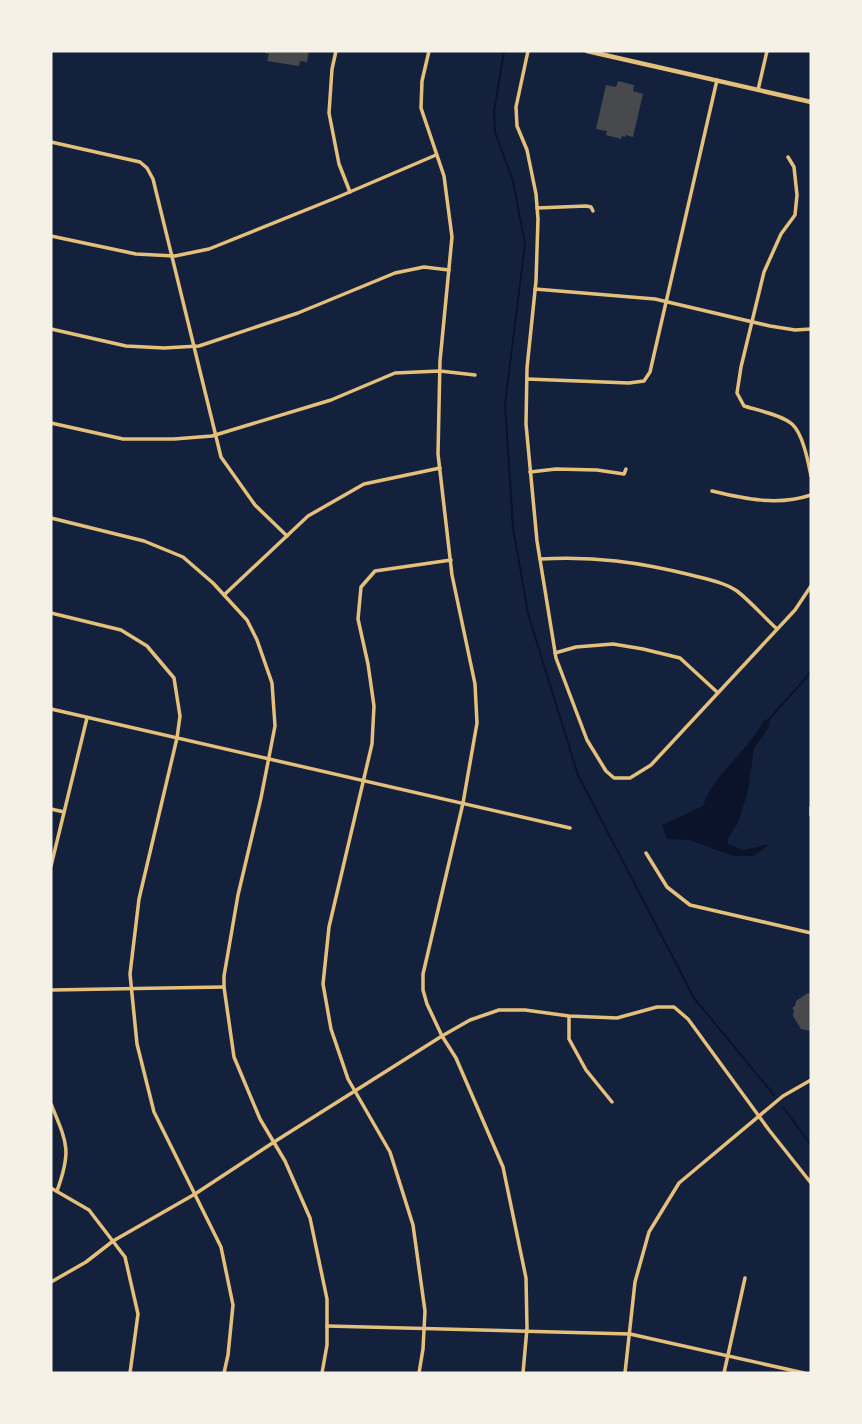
<svg xmlns="http://www.w3.org/2000/svg" width="862" height="1424" viewBox="0 0 862 1424" font-family="Montserrat,sans-serif">
<style>
.water{fill:#0b132b}
.lines{fill:none;stroke-linecap:round;stroke-linejoin:round}
.stream{stroke:#0b132b;stroke-width:2}
.building{fill:#48494c}
.minor{stroke:#e5c07b;stroke-width:3.5}
.secondary{stroke:#e5c07b;stroke-width:4.5}
</style>
<rect width="100%" height="100%" fill="#14213d"/>
<!-- water -->
<path class="water" d="M 770,718 L 769,727 L 754,749 L 748,791 L 738,823 L 728,838 L 728,844 L 743,850 L 770,844 L 754,856 L 733,856 L 689,840 L 667,839 L 662,825 L 703,806 C 714,773 748,752 763,721 Z"/>
<g class="lines">
<!-- stream -->
<g class="stream">
<polyline points="504,51 494,112 495,132 513,181 525,244 505,404 513,527 528,614 578,775 694,998 774,1095"/>
<polyline points="770,718 811,672"/>
<polyline points="783,1107 811,1145"/>
</g>
</g>
<!-- building -->
<g class="building">
<polygon points="266,51 309,51 307,62 300,61 299,66 267,61 269,54 265,53"/>
<polygon points="618,81 634,85 633,91 643,94 633,137 626,135 625,137 622,136 621,139 606,135 607,131 596,129 606,85 616,87"/>
<polygon points="808,993 811,994 811,1031 801,1029 793,1016 794,1010 792,1008 795,1006 796,1001"/>
</g>
<g class="lines">
<!-- minor -->
<g class="minor">
<polyline points="336,51 332,69 329,113 339,164 350,192"/>
<polyline points="429,51 422,81 421,108 444,176 452,237 440,361 438,454 452,575 475,684 477,723 463,803 423,974 423,990 427,1004 442,1036 456,1058 503,1167 526,1278 527,1328 523,1373"/>
<polyline points="528,51 516,107 517,126 527,150 536,194 538,219 536,281 527,368 526,424 537,541 556,658 587,740 606,771 614,778 630,778 651,765 795,610 811,586"/>
<polyline points="758,90 767,51"/>
<polyline points="51,142 140,162 147,168 153,179 221,457 255,505 287,536"/>
<path d="M 788,157 L 794,167 L 797,195 L 795,215 L 781,234 L 764,272 L 741,367 L 737,393 L 744,406 C 757,410 782,415 792,424 C 803,434 808,461 811,476"/>
<polyline points="537,208 586,206 591,207 593,211"/>
<polyline points="51,236 136,254 175,256 209,249 338,197 436,155"/>
<polyline points="535,289 655,299 770,326 795,330 811,329"/>
<polyline points="51,329 126,346 164,348 199,346 298,313 395,273 424,267 449,270"/>
<polyline points="527,379 629,383 644,381 650,372 717,80"/>
<polyline points="51,423 123,439 174,439 212,436 331,400 395,373 440,371 475,375"/>
<polyline points="530,472 556,469 597,470 624,474 626,469"/>
<path d="M 712,491 C 745,499 778,506 811,495"/>
<polyline points="51,518 144,541 183,557 213,583 247,620 257,640 272,683 275,726 261,798 238,895 224,976 224,987 234,1057 260,1119 285,1161 310,1218 327,1299 327,1345 322,1373"/>
<path d="M 540,559 C 595,556 638,562 691,575 C 706,579 724,582 737,591 C 751,602 764,617 777,629"/>
<polyline points="224,595 308,516 364,484 440,468"/>
<polyline points="51,613 121,630 147,646 174,678 180,716 177,738 139,899 130,974 137,1044 154,1112 221,1247 233,1305 228,1355 224,1373"/>
<polyline points="555,653 576,647 613,644 643,649 680,658 717,692"/>
<polyline points="51,709 570,828"/>
<polyline points="811,807 811,815"/>
<polyline points="51,809 64,812"/>
<polyline points="646,853 667,887 690,905 811,933"/>
<polyline points="51,866 87,718"/>
<polyline points="51,990 224,987"/>
<polyline points="569,1017 569,1039 586,1070 612,1102"/>
<path d="M 51,1104 C 67,1143 72,1150 57,1191"/>
<polyline points="51,1188 89,1210 125,1257 138,1314 130,1373"/>
<polyline points="51,1282 86,1262 113,1241 195,1194 274,1142 442,1036 470,1020 499,1010 525,1010 569,1016 617,1018 657,1007 674,1007 688,1019 769,1130 811,1183"/>
<polyline points="327,1326 630,1334 804,1373"/>
<polyline points="419,1373 423,1349 425,1311 413,1225 390,1152 348,1079 331,1029 323,984 329,927 372,744 374,706 368,664 358,619 361,587 375,571 451,560"/>
<polyline points="625,1373 635,1282 649,1232 679,1183 783,1096 811,1080"/>
<polyline points="724,1373 745,1278"/>
</g>
<!-- secondary -->
<polyline class="secondary" points="587,51 811,102"/>
</g>
<!-- border -->
<rect width="862" height="1424" fill="none" stroke="#f6f1e7" stroke-width="105"/>
</svg>
